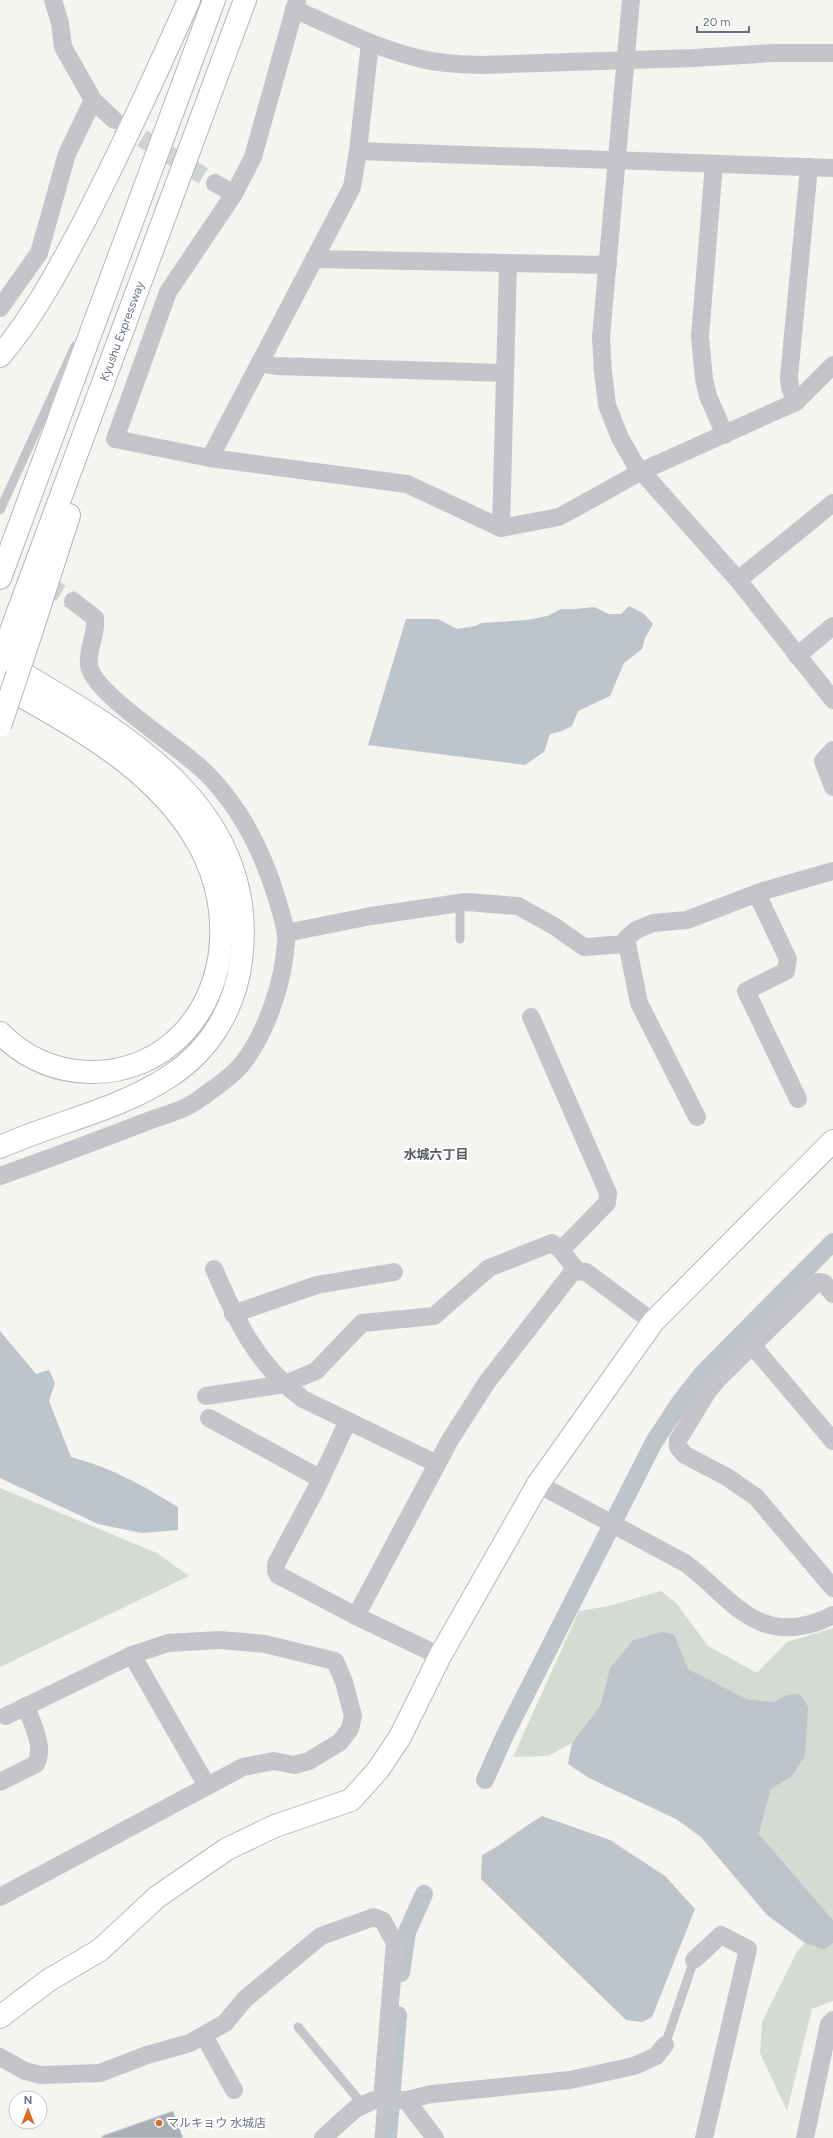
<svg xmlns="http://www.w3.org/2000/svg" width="833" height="2138" viewBox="0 0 833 2138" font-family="Figtree,'Noto Sans JP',sans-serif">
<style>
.green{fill:#d4dbd2}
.water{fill:#bdc4ca}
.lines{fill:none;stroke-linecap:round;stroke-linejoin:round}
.canal{stroke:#bdc4ca;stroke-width:18}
.building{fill:#aaafb5;stroke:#d5d6d4}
.street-tunnel{stroke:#d0d3d5;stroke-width:18;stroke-dasharray:18 9;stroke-linecap:butt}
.secondary-casing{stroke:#b5b8bd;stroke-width:24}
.highway-casing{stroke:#b3b5b9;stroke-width:24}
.lane{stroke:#c3c5c9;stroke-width:9}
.street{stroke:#c3c5c9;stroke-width:18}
.secondary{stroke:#fff;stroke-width:22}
.highway{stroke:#fff;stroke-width:22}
.highway-bridge-casing{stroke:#b3b5b9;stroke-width:24;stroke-linecap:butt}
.highway-bridge{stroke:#fff;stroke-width:22}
.poi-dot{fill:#d56f30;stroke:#fff;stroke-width:1.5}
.labels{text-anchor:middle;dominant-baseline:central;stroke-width:4;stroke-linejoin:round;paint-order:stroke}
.street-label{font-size:12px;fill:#667080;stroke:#fff}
.poi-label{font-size:12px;fill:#667080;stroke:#fff;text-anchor:start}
.neighbourhood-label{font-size:13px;font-weight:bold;fill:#535a65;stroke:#fff}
</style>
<rect width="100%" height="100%" fill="#f4f4f1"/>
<!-- green -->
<g class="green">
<polygon points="0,1488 157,1553 189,1576 0,1667"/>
<polygon points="661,1591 677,1604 708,1646 757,1673 787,1642 833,1628 833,1920 759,1834 771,1789 791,1777 786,1695 774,1702 747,1699 688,1669 680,1652 632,1641 610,1668 600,1706 572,1743 548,1756 513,1757 579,1611 608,1606"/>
<polygon points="805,1943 824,1950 833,1943 833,2001 812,2009 787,2111 760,2053 762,2022 797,1952"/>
</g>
<!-- water -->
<g class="water">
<polygon points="629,606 643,613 653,624 645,638 642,649 624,663 610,696 578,711 572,726 562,731 550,734 544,752 525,765 368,745 406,619 438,619 457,629 475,626 482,623 527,620 547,616 561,609 575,609 594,607 609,614 621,614"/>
<path d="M 0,1331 L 36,1374 L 49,1370 L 55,1383 L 49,1401 L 71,1457 C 112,1468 142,1485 178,1507 L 178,1530 L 142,1533 L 98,1524 L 0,1478 Z"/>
<polygon points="661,1632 674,1634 688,1669 747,1699 774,1702 786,1695 800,1694 808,1707 805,1756 791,1777 771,1789 759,1834 833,1920 833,1943 824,1950 805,1943 767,1915 701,1837 676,1819 589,1778 568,1764 572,1743 600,1706 610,1668 632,1641"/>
<path d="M 542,1816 L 610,1840 L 665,1876 L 695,1909 L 652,2017 L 642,2022 L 626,2020 L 481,1879 L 482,1855 C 504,1844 521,1828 542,1816 Z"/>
</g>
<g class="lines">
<!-- canal -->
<g class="canal">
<polyline points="485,1780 505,1735 654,1442 681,1401 703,1373 833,1242"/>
<polyline points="401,1973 407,1932 424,1894"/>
<polyline points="388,2138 398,2015"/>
</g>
</g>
<!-- building -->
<polygon class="building" points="173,2111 183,2138 102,2138 102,2136"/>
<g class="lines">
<!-- street-tunnel -->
<g class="street-tunnel">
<polyline points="119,124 215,183"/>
<polyline points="0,555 73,601"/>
</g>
<defs>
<polyline id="secondary" points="0,2017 49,1980 100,1950 157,1897 227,1849 275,1826 351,1800 378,1770 400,1737 440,1656 538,1484 653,1322 833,1141"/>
<g id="highway">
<path d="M 0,356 C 34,316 60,267 85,220 C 122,148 156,74 189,0"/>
<polyline points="0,578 214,0"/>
<path id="s1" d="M 15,620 L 245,0"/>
<polyline points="32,630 69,515"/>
<path d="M 0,684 C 70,724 149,764 193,835 C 213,866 223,904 221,940 C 218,1013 164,1074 89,1072 C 54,1071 25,1058 0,1033"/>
<path d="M 0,1147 C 56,1122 119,1110 170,1076 C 210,1050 235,1008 241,961 C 261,804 117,729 3,662"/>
</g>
</defs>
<!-- secondary casing -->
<use href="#secondary" class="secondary-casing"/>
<!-- highway casing -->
<use href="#highway" class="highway-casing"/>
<!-- lane -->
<g class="lane">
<polyline points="0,510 75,346"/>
<polyline points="460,903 460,939"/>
<polyline points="298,2027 363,2105"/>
<polyline points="665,2045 694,1960"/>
<polyline points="379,2138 382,2100"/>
</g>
<!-- street -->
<g class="street">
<polyline points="53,0 60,23 63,47 93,100 114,120"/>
<polyline points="297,0 253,157 234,194 168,292 115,439 210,458 407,484 501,528 559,517 642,471 796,402 833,365"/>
<polyline points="631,0 601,337 603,372 607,405 620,438 635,464 738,580 833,700"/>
<path d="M 294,9 C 335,27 377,49 422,59 C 441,64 461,64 480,65 L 694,58 L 774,53 L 833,53"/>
<polyline points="358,151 833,168"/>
<polyline points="714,164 700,336 704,379 708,396 725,435"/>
<polyline points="215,183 234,194"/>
<polyline points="314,259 608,265"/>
<polyline points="0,308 39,253 67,154 93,100"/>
<polyline points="260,363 275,366 505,373"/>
<polyline points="796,402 790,388 789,377 809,167"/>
<polyline points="210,458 352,187 358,151 370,43"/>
<polyline points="501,528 508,263"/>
<polyline points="738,580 833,503"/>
<polyline points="797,656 833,626"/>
<polyline points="833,750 823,761 833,787"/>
<polyline points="757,894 788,959 786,971 746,991 798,1099"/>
<polyline points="286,933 371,916 466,902 518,906 554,926 584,947 627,944"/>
<polyline points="531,1017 608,1193 607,1203 561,1250"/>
<polyline points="697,1117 639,1003 626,939 636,930 653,923 687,920 763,891 833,871"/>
<path d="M 0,1176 C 48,1159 96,1141 143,1123 C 159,1116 181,1112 195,1102 C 209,1092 232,1077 242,1064 C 267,1032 284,981 286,941 C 287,928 281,914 278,902 C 264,855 243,811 209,776 C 187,751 92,694 89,665 C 87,649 97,634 95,618 L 73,601"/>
<path d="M 214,1269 C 237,1322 256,1364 303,1399 L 437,1464"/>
<polyline points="833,1294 824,1283 818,1282 813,1286 720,1377 708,1391 678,1440 678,1447 685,1455 727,1477 756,1497 833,1588"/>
<polyline points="233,1314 317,1285 394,1272"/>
<polyline points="752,1345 833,1441"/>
<polyline points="206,1396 285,1384 316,1371 362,1323 434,1316 489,1268 552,1243 561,1250 577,1271"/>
<polyline points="209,1418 321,1479"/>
<polyline points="348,1421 315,1491 276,1564 276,1571 278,1575 356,1616 440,1656"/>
<path d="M 538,1484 L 685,1563 C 722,1589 749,1636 801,1626 C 814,1624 822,1621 833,1615"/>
<polyline points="356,1616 450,1440 487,1382 571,1274 577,1271 586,1272 653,1322"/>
<polyline points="132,1655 207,1786"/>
<path d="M 0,1782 L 36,1764 C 45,1746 32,1724 26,1706"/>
<polyline points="0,1897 243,1767 274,1761 294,1765 309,1761 340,1742 350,1729 353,1716 344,1682 335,1661 265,1644 244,1642 219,1640 168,1643 132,1655 6,1716"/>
<polyline points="694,1960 721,1935 748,1949 704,2138"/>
<polyline points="204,2036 234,2090"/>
<polyline points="0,2057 25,2071 41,2075 100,2073 147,2055 190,2043 225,2023 245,1999 321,1936 374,1917 383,1921 395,1943 382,2100"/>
<polyline points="406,2100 435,2138"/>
<polyline points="323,2138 355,2109 374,2100 406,2100 432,2094 570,2080 634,2066 656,2056 665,2045"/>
<polyline points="805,2138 829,2024 833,2020"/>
</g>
<!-- secondary -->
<use href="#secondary" class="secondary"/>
<!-- highway -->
<use href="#highway" class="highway"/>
<defs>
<g id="highway-bridge">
<polyline points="0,662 15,620"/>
<polyline points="0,726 32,630"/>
</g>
</defs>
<!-- highway-bridge casing -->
<use href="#highway-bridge" class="highway-bridge-casing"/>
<!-- highway-bridge -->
<use href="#highway-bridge" class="highway-bridge"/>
</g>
<!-- markers -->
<circle class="poi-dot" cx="159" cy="2123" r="4"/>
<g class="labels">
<!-- street labels -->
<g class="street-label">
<text stroke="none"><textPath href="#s1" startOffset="308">Kyushu Expressway</textPath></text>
</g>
<!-- poi labels -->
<g class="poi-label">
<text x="167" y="2123">マルキョウ 水城店</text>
</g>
<!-- neighbourhood labels -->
<g class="neighbourhood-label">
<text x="436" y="1154">水城六丁目</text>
</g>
</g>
<!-- north arrow -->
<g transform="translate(28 2110)"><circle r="19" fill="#ffffff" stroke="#c2c6cc"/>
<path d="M0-3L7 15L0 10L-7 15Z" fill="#d56f30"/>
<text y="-6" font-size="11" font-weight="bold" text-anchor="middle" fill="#667080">N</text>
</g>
<!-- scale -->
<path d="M697 26v6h52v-6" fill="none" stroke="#667080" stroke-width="2"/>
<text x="703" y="26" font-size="12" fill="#667080" stroke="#ffffff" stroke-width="3" paint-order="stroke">20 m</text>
</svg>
